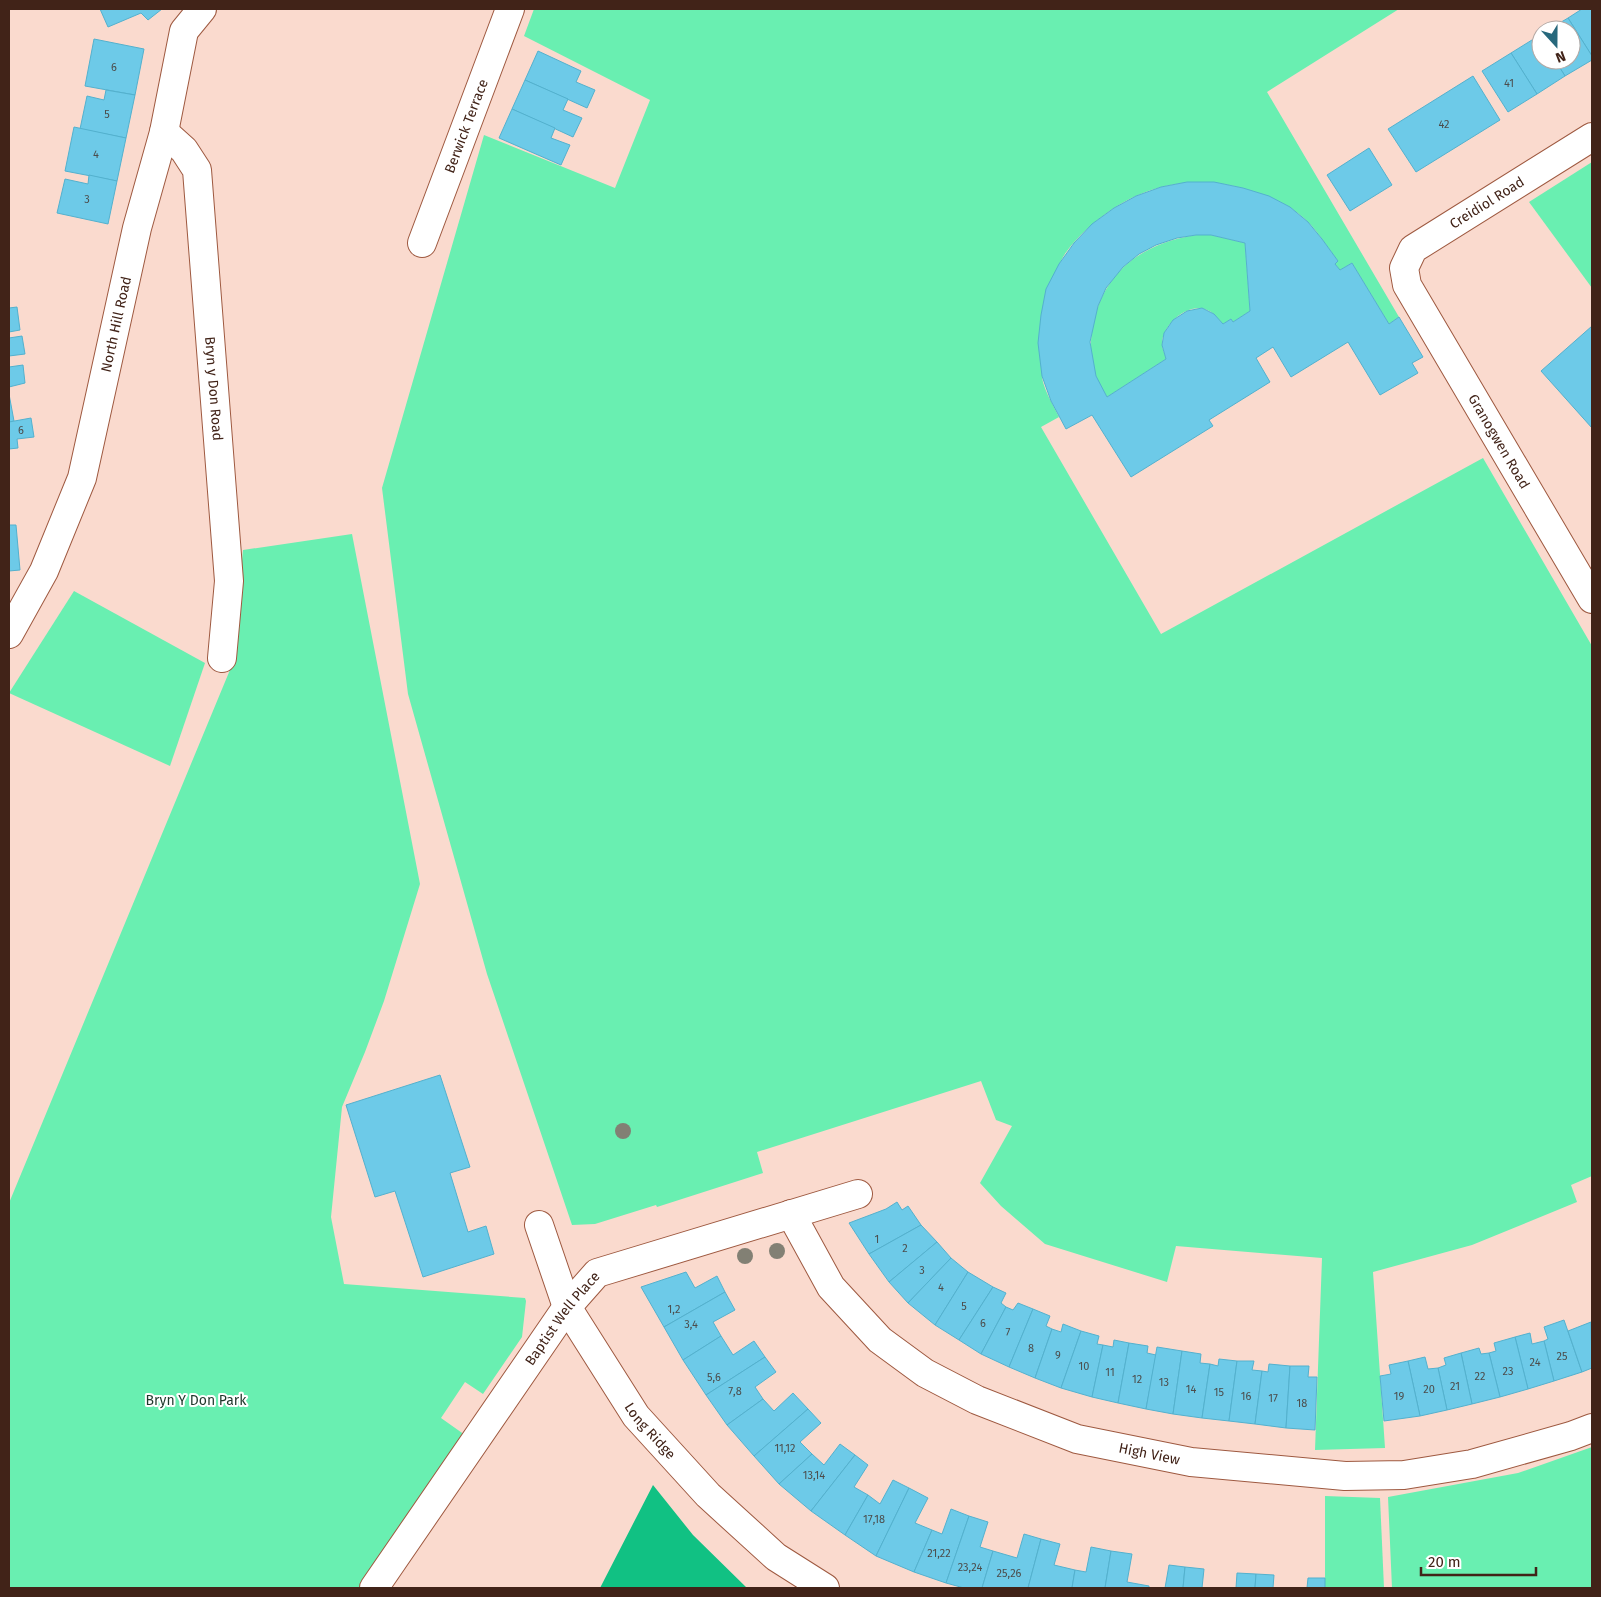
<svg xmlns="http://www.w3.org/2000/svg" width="1601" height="1597" viewBox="0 0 1601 1597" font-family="'Fira Sans',sans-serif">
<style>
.green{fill:#69efb1}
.forest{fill:#11c183}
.building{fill:#6dcae8;stroke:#53b1ce;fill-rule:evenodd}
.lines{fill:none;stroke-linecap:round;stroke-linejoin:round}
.minor-casing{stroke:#9e5940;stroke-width:30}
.minor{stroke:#fff;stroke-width:28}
.tree{fill:#828074}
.labels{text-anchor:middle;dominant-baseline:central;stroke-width:4;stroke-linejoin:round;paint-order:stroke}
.number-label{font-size:11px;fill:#4c4d4c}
.street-label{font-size:14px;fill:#412318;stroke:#fff}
.park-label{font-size:14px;fill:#1f372b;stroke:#fff}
</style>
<rect width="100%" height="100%" fill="#fadace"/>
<!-- green -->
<g class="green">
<path d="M 534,9 L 1399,9 L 1267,92 L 1399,317 L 1389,324 L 1352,263 L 1340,270 L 1335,264 L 1338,261 C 1328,248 1319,233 1308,222 C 1293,207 1275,198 1255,192 C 1202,174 1150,181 1104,215 C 1090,225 1064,249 1059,266 C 1054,282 1053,305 1050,322 C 1048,339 1042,358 1042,375 C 1042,387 1054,406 1059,417 L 1041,427 L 1161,634 L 1483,458 L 1592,646 L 1592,1176 L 1571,1185 L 1577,1202 L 1472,1245 L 1373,1272 L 1385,1448 L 1315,1450 L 1322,1258 L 1176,1246 L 1167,1282 L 1045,1244 L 1001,1206 L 980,1183 L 1012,1126 L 996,1120 L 981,1081 L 757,1152 L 763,1173 L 657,1207 L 656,1205 L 595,1224 L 572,1225 L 487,974 L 408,694 L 382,488 L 484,135 L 615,188 L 650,100 L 524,36 Z"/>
<polygon points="1592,162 1592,288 1529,202"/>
<path d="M 1196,235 L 1211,235 L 1245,243 L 1250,311 L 1233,322 L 1231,319 L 1223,324 C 1217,318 1213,311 1204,309 C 1185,304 1162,326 1162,344 C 1162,349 1165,354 1166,359 L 1107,397 C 1103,390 1098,383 1096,376 C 1089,359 1090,337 1094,320 C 1107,268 1145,243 1196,235 Z"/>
<polygon points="352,534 420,884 384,1001 365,1052 342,1107 331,1217 344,1284 525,1298 526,1301 522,1337 483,1394 465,1382 441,1418 465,1435 361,1588 9,1588 9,1203 232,665 243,550"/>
<polygon points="74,591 205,663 170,766 9,693"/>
<polygon points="1592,1447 1592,1588 1392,1588 1388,1497 1518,1473"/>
<polygon points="1325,1496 1380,1498 1384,1588 1325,1588"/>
</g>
<!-- forest -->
<polygon class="forest" points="653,1485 693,1535 747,1588 600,1588"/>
<!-- building -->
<g class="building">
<polygon points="100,9 162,9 148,20 141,13 108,27"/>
<polygon points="1582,9 1592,9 1592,56 1568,18"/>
<polygon points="1568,18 1592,56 1592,60 1565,76 1555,60 1571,60 1571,30 1548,30"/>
<polygon points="1540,35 1541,38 1541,60 1555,60 1565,76 1537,94 1511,53"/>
<polygon points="94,39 144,49 135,95 85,86"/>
<polygon points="538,51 581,71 576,82 595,90 587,108 525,80"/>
<polygon points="1511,53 1537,94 1508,112 1482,71"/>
<polygon points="1473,76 1500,120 1416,172 1388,129"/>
<polygon points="525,80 568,99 563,110 582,118 573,137 512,109"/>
<polygon points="106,90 135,95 126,138 80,129 87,96 104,100"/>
<polygon points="512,109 555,128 551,138 570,145 561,165 499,138"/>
<polygon points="74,127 126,138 117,181 65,171"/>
<polygon points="1369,148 1392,185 1350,211 1327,175"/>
<polygon points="89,175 117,181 108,224 57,213 65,179 88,184"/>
<path d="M 1187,182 L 1214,182 L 1243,188 L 1269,196 L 1290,207 L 1308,222 L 1322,239 L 1338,261 L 1335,264 L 1340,270 L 1352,263 L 1389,324 L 1399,317 L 1423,357 L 1412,363 L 1418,373 L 1380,395 L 1348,342 L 1291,377 L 1273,347 L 1256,358 L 1270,382 L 1209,420 L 1213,426 L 1131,477 L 1092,415 L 1066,429 L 1051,401 L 1042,376 L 1038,343 L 1041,315 L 1046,289 L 1059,264 L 1074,243 L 1092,224 L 1114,208 L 1136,196 L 1161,187 ZM 1196,235 L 1211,235 L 1245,243 L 1250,311 L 1233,322 L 1231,319 L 1223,324 L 1214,314 L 1202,308 L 1187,311 L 1173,320 L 1164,333 L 1162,345 L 1166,359 L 1107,397 L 1096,376 L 1090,342 L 1098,306 L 1106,288 L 1123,267 L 1139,254 L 1156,245 L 1177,238 Z"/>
<polygon points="17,307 20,330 9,332 9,308"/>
<polygon points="1592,326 1592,428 1541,371"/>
<polygon points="22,336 25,354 9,356 9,338"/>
<polygon points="23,365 25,383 9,387 9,367"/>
<polygon points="9,394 14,421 9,422"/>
<polygon points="31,418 34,437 17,439 18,448 9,449 9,422"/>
<polygon points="9,525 16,525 20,570 9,571"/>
<polygon points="440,1075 470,1167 450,1173 468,1232 486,1226 494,1254 423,1277 395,1191 375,1197 346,1105"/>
<polygon points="897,1202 902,1210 908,1206 921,1225 869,1254 849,1223 886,1209"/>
<polygon points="921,1225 937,1242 889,1282 869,1254"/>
<polygon points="937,1242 951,1258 908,1303 889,1282"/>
<polygon points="951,1258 968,1272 935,1325 908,1303"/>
<polygon points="686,1272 695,1288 717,1276 725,1292 664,1327 641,1287"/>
<polygon points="968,1272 993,1287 959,1340 935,1325"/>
<polygon points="993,1287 1006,1293 1001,1303 1006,1307 981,1354 959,1340"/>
<polygon points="725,1292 735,1310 713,1322 721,1336 683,1360 664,1327"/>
<polygon points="1018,1303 1033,1309 1009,1367 981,1354 1006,1307 1013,1310"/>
<polygon points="1033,1309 1050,1316 1046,1326 1052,1329 1035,1378 1009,1367"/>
<polygon points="1564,1320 1582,1372 1554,1381 1544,1341 1548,1339 1544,1327"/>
<polygon points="1591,1322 1592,1368 1582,1372 1568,1331"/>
<polygon points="1063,1324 1081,1331 1061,1388 1035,1378 1052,1329 1061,1332"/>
<polygon points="1081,1331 1099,1336 1097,1344 1103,1345 1092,1397 1061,1388"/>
<polygon points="1530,1333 1532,1344 1544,1341 1554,1381 1528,1389 1515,1337"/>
<polygon points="721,1336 733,1355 754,1341 765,1357 706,1395 683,1360"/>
<polygon points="1515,1337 1528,1389 1500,1397 1489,1353 1496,1351 1494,1343"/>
<polygon points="1114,1340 1129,1343 1118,1403 1092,1397 1103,1345 1113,1347"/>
<polygon points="1129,1343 1148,1346 1147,1353 1156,1355 1146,1409 1118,1403"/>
<polygon points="1157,1347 1182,1351 1173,1414 1146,1409"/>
<polygon points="1479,1348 1481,1354 1489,1353 1500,1397 1472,1404 1461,1353"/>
<polygon points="1182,1351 1201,1354 1200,1363 1210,1364 1202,1418 1173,1414"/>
<polygon points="1461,1353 1472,1404 1447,1410 1438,1368 1446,1365 1444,1358"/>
<polygon points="765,1357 776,1372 755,1387 763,1399 727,1425 706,1395"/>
<polygon points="1425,1357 1428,1369 1438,1368 1447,1410 1420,1416 1408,1361"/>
<polygon points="1219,1359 1237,1361 1229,1421 1202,1418 1210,1364 1218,1366"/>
<polygon points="1237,1361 1254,1361 1252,1370 1262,1371 1255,1424 1229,1421"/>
<polygon points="1408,1361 1420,1416 1384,1421 1380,1376 1391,1374 1389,1365"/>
<polygon points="1269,1364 1290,1366 1286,1428 1255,1424 1262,1371 1268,1372"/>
<polygon points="1290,1366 1309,1366 1308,1377 1317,1377 1315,1430 1286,1428"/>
<polygon points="793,1393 808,1409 754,1456 727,1425 763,1399 774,1411"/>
<polygon points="808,1409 821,1423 800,1442 812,1454 779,1484 754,1456"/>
<polygon points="840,1444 855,1455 811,1511 779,1484 812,1454 824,1465"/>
<polygon points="855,1455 868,1465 854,1487 868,1495 845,1535 811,1511"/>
<polygon points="893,1480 909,1488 876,1556 845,1535 868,1495 880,1504"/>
<polygon points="909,1488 928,1498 915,1523 932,1530 914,1572 876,1556"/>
<polygon points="951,1509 969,1516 946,1583 914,1572 932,1530 942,1534"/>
<polygon points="969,1516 988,1522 980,1547 993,1551 982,1588 964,1588 946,1583"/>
<polygon points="1024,1534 1041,1539 1028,1588 982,1588 993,1551 1017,1558"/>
<polygon points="1041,1539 1060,1544 1054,1565 1075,1570 1072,1588 1028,1588"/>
<polygon points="1091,1547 1111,1551 1105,1588 1072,1588 1075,1570 1086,1572"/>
<polygon points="1111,1551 1132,1554 1127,1582 1149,1586 1149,1588 1105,1588"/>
<polygon points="1169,1565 1185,1567 1183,1588 1165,1588"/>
<polygon points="1185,1567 1204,1569 1202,1588 1183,1588"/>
<polygon points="1237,1573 1256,1574 1255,1588 1236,1588"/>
<polygon points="1256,1574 1274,1575 1273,1588 1255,1588"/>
<polygon points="1308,1578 1325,1578 1325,1588 1307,1588"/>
</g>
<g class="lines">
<defs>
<g id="minor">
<path id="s1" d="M 164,132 L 184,150 L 197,170 L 229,581 L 222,658"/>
<path id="s2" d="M 1592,137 L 1413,249 L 1404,268 L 1407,285 L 1592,599"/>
<path id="s3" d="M 422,243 L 510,9"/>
<path id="s4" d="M 9,634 L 44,571 L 82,478 L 137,228 L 164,132 L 184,31 L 202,9"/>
<path id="s5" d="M 791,1214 L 831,1287 L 880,1340 L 925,1373 L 977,1400 L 1077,1439 L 1191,1462 L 1345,1476 L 1404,1475 L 1472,1464 L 1571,1436 L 1592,1428"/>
<path id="s6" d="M 539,1225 L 567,1307 L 636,1416 L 708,1495 L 776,1557 L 825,1588"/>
<path id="s7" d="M 374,1588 L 567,1307 L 597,1273 L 858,1194"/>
</g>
</defs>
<!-- minor casing -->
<use href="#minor" class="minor-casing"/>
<!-- minor -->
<use href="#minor" class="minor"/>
</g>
<!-- trees -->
<g class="tree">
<circle cx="623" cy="1131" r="8"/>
<circle cx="777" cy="1251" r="8"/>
<circle cx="745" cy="1256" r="8"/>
</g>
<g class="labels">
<!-- number labels -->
<g class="number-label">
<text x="114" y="67">6</text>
<text x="1509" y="83">41</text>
<text x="107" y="114">5</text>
<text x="1444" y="124">42</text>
<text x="96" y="154">4</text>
<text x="87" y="199">3</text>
<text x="21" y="430">6</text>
<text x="877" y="1239">1</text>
<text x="905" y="1248">2</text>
<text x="922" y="1270">3</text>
<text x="941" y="1287">4</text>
<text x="964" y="1306">5</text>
<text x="674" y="1309">1,2</text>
<text x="983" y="1323">6</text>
<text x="691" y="1324">3,4</text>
<text x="1008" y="1332">7</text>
<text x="1031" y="1348">8</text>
<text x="1058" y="1355">9</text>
<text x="1562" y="1356">25</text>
<text x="1535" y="1362">24</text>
<text x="1084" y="1366">10</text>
<text x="1508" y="1371">23</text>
<text x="1110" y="1372">11</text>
<text x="1480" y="1376">22</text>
<text x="714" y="1377">5,6</text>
<text x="1137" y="1379">12</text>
<text x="1164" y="1382">13</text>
<text x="1455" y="1386">21</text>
<text x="1191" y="1389">14</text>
<text x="1429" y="1389">20</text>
<text x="735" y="1391">7,8</text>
<text x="1219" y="1392">15</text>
<text x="1246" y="1396">16</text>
<text x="1399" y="1396">19</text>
<text x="1273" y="1398">17</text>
<text x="1302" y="1403">18</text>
<text x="785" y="1448">11,12</text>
<text x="814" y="1475">13,14</text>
<text x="874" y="1519">17,18</text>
<text x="939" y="1553">21,22</text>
<text x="970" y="1567">23,24</text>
<text x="1009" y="1573">25,26</text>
</g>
<!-- street labels -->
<g class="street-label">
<text stroke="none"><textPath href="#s3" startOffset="125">Berwick Terrace</textPath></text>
<text transform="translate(1487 203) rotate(-32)">Creidiol Road</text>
<text stroke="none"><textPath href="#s4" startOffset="330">North Hill Road</textPath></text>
<text stroke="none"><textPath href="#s1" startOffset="270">Bryn y Don Road</textPath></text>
<text stroke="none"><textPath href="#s2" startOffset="431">Granogwen Road</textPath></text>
<text stroke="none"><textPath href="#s7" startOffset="329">Baptist Well Place</textPath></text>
<text stroke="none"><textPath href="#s6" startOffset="236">Long Ridge</textPath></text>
<text stroke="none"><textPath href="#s5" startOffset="451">High View</textPath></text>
</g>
<!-- park labels -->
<g class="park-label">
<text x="196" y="1400">Bryn Y Don Park</text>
</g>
</g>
<!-- border -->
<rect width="1601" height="1597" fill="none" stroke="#412318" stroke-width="20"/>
<!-- north arrow -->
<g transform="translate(1556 45) rotate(159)"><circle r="24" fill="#ffffff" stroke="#b3a7a3"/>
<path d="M0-4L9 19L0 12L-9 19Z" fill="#27687c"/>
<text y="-8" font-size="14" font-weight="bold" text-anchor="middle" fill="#412318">N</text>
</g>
<!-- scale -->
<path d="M1421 1567v8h115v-8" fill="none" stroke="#412318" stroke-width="2.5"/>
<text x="1428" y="1567" font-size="15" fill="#412318" stroke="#ffffff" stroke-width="4" paint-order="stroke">20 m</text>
</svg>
